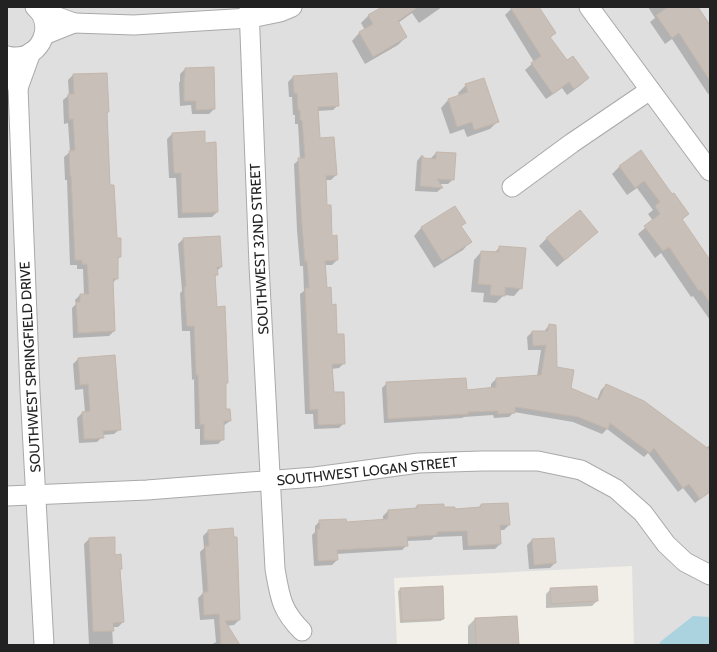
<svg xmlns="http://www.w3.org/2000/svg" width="717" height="652" viewBox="0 0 717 652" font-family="Cabin,sans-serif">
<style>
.residential{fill:#e0dfdf}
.water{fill:#aad3df}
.shadow{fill:#0003}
.building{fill:#c7bfb8;stroke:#c4b6ab}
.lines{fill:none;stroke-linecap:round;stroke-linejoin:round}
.street-casing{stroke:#a9a9a9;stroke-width:21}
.street{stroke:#fff;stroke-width:19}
.labels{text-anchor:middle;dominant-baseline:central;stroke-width:3;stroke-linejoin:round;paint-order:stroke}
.street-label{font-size:14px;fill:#222;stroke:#fff}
</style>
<rect width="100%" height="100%" fill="#f2efe9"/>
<!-- residential -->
<polygon class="residential" points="7,7 710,7 710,645 634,645 632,566 394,578 397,645 7,645"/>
<!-- water -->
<polygon class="water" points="693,616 710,617 710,645 659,645 660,642"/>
<!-- shadow -->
<g class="shadow">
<polygon points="384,7 442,7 419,23 412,13 398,23 406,37 398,45 365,64 352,41 359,33 365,30 361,23 369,15"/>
<polygon points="513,7 538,7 554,33 550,38 567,62 588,78 582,84 567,95 562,88 546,99 525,70 534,62 505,15"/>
<polygon points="648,7 697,7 710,26 710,93 708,94 672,39 665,44 650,22 655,18"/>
<polygon points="185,69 214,109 209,114 192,114 191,105 180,106 179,83 180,81 180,74"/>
<polygon points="73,75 108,112 106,114 110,186 116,239 120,257 117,260 117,278 112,284 114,331 109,336 73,338 72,308 76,304 75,300 80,295 84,295 83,269 77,269 77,265 70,265 67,180 65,180 64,157 70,152 68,123 64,124 63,100 69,95 68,80"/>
<polygon points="293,77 338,105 333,110 317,111 319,139 336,175 331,180 325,180 326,206 331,237 337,260 332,265 325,265 326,289 331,306 336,335 344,363 339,368 331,369 333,394 344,423 339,428 314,429 313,414 305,414 300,294 304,291 303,266 300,266 297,230 294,164 300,159 298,124 295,124 295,115 293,115 292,97 289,97 288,82"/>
<polygon points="466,85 498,121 490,129 467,137 464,129 450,134 441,108 448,100 459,96 458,93"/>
<polygon points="172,134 205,144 217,212 212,217 178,218 176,178 169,178 167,139"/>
<polygon points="641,152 672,195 688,214 682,220 709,260 710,259 710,320 693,296 691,297 661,253 655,258 638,234 653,221 648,214 653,210 637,188 627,195 612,174 619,167"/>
<polygon points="436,153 453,179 448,184 439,184 442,188 437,192 415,191 417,161 421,156 424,159 431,160 431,158"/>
<polygon points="454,207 464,223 460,227 470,242 463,250 434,268 414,236 421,228"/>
<polygon points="597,232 557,267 539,246 547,238"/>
<polygon points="183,239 221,267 217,271 217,275 214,277 216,308 227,383 225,385 225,410 230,421 223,426 223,439 218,444 200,445 200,429 195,429 194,379 192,380 190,331 182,331 180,293 182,291 178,244"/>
<polygon points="500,247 521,288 514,296 504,295 496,303 483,302 484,293 471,292 474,260 481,252 494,253"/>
<polygon points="549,325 556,368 570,389 597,400 601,390 606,385 706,448 710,445 710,492 695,503 683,488 678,492 648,453 644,457 607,429 602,434 573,422 514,412 509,417 494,418 493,415 464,417 462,418 384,423 382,388 387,383 466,391 491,389 491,384 496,379 537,376 541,350 528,350 527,337 532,332 544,332"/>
<polygon points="78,359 120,429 114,434 102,435 102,437 97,442 79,443 77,418 82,413 85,412 83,389 75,390 73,364"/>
<polygon points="481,505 509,525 504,530 500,530 500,544 495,549 463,550 462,536 434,537 431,540 407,541 407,545 402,550 336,554 337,560 332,565 314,566 312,535 315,532 315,526 320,521 346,523 383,521 383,516 388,511 414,509 417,506 454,510 478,508"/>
<polygon points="208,531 239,620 234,625 226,626 239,645 211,645 216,642 214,619 200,620 198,598 203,593 200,552 204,548 203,536"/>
<polygon points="89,539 114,556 121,569 120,570 123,622 118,627 112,627 113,645 89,645 84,544"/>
<polygon points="532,540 555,563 550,568 529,569 527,545"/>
<polygon points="596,587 597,601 592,606 546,608 546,594 551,589"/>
<polygon points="401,589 443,619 441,621 400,623 398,591"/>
<polygon points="475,619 518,645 468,645 468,626"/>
<polygon points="561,644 561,645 543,645"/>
</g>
<!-- building -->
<g class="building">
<polygon points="382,7 418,7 398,21 407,37 373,57 359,32 373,24 368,15"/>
<polygon points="510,7 539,7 556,33 550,37 567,60 573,56 589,78 574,89 569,82 553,94 531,63 541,56"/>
<polygon points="668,7 698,7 710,25 710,81 679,33 672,38 656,15"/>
<polygon points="214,67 215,109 196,110 196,101 184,101 184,77 185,77 185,68"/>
<polygon points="107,73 109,112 107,112 110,185 114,185 117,238 121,238 121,257 118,257 118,279 113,279 115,331 78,333 76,302 80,302 80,294 89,294 87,264 82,264 82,260 75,260 71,176 70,176 69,151 75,150 73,119 69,119 68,94 74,94 73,74"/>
<polygon points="337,73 339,106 318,107 320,138 334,137 337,175 326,176 327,205 331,205 332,236 337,235 338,260 325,261 327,288 331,287 332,305 336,304 337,334 344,334 345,364 332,364 334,392 344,392 345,424 318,425 318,409 310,410 305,288 309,288 307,261 305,262 302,225 298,158 305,158 302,120 300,120 300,110 298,110 297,93 294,93 293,76"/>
<polygon points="484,78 499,122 474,130 472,122 457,127 448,99 468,92 465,84"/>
<polygon points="205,131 205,143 216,142 218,212 182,213 181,173 174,173 172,133"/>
<polygon points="641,150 672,194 674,193 689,214 682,219 710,260 710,303 701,290 699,291 669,247 663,251 644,226 660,214 655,206 660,202 644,181 635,188 619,166"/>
<polygon points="436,152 456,153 454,180 437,179 443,188 420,186 422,155 424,158 436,159"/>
<polygon points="455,206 466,223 461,226 472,242 442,261 421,227"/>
<polygon points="580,210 598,232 565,260 546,238"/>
<polygon points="220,236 222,267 217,267 218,275 215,275 217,307 225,306 228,383 226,383 226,409 230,409 231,421 224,421 224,440 204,440 204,424 200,425 198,375 196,375 194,326 187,326 184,287 186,287 183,238"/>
<polygon points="499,246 526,248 522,289 505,287 505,296 490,295 491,285 478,284 481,251 499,252"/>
<polygon points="549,324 556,325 557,367 574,370 571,388 599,400 606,384 644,401 710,450 710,492 700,499 689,484 683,488 654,448 650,453 610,423 608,429 578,417 515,407 515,413 498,414 498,411 468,412 468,414 388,419 386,382 466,378 467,390 496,387 496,378 541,375 546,345 533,346 532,331 548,331"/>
<polygon points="115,355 121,430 103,431 104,438 84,439 82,412 90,411 88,384 80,385 78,358"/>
<polygon points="508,503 510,525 500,525 501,544 468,546 467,531 437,532 437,535 407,537 408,546 337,550 338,560 318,561 317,529 320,529 319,520 346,519 347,522 388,519 388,510 417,508 417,505 444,504 444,507 455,507 455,509 481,507 481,504"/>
<polygon points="233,528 234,537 237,537 240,620 225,621 240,645 221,645 219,614 204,615 203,592 208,592 205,546 209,546 208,530"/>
<polygon points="115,537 115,555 121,554 122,569 120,569 124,622 113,623 114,631 93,632 89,538"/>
<polygon points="554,538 556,563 534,565 532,539"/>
<polygon points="443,586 444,619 402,621 400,588"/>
<polygon points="597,586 598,601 551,604 550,588"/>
<polygon points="517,616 519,645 476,645 475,618"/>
</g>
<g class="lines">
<defs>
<g id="street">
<path d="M 249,7 L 259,265 L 275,569 C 280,597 281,610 302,631"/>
<polyline points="589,7 710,171"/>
<polyline points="39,10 74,23 44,35"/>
<polyline points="74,23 134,25 250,18 280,12 292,7"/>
<path d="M 7,56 C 10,57 13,57 16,57 C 42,57 55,24 35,7"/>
<polyline points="7,56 18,88 31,52"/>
<polyline points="18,88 30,391 44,645"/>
<polyline points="512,187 572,143 650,90"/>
<polyline points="7,496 147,490 315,477 419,463 482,461 538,461 581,470 616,489 643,513 666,544 685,562 710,575"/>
</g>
</defs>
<!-- street casing -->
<use href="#street" class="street-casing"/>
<!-- street -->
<use href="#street" class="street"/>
</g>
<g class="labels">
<!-- street labels -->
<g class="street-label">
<text transform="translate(259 249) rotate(-93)">SOUTHWEST 32ND STREET</text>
<text transform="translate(30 367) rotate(-93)">SOUTHWEST SPRINGFIELD DRIVE</text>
<text transform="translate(367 471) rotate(-6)">SOUTHWEST LOGAN STREET</text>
</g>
</g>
<!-- border -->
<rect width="717" height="652" fill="none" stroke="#222222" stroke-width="16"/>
</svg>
